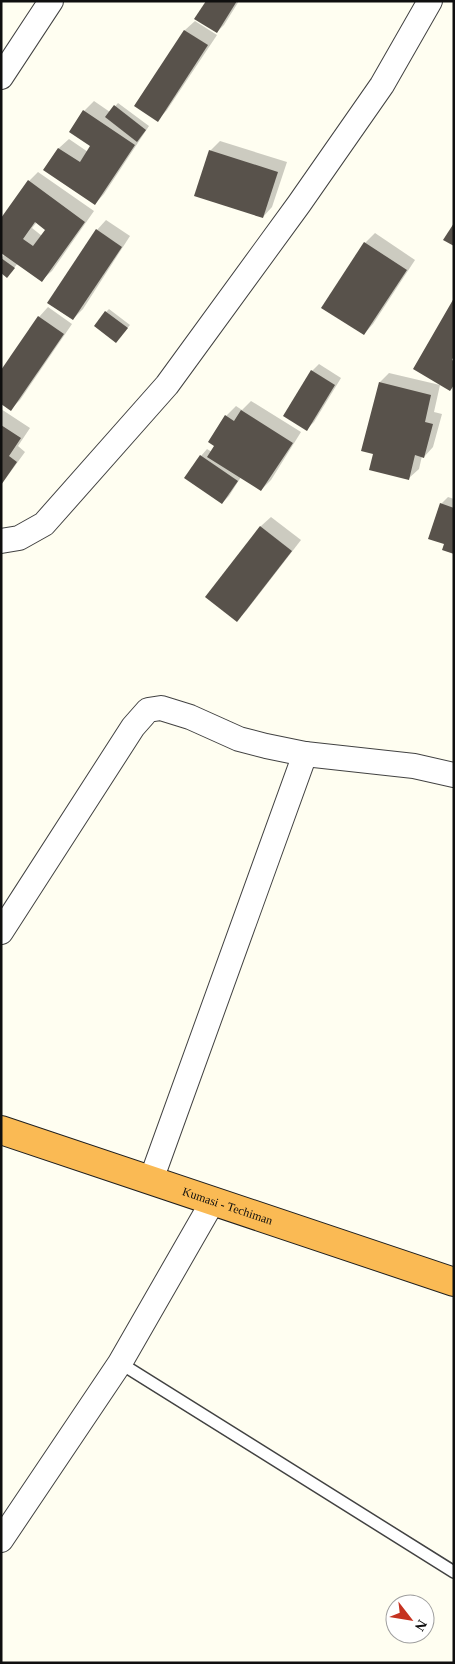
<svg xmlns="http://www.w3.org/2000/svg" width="455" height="1664" viewBox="0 0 455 1664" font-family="'Times New Roman',serif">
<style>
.shadow{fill:#0003;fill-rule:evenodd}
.building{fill:#58524b;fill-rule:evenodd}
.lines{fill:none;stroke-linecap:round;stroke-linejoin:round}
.lane-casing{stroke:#424242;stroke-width:14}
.street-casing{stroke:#424242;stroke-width:26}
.highway-casing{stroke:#202020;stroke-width:30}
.lane{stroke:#fff;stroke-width:11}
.street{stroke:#fff;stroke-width:24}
.highway{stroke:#faba54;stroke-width:28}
.labels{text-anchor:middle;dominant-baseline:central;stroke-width:5;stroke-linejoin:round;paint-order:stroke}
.street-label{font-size:12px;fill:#0f0f0f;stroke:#fff}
</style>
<rect width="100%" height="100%" fill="#fffef1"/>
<!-- shadow -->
<g class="shadow">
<polygon points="207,1 239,1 224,25 217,32"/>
<polygon points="195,21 217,35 167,110 158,120 135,105 185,30"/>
<polygon points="94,101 110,112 118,103 149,126 104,194 95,204 45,170 59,148 69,139 88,152 92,146 84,111"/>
<polygon points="220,141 287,162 272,207 263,217 210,151"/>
<path d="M 38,172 L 94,211 L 52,271 L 42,280 L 18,263 L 10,273 L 1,272 L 1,258 L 5,254 L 29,181 ZM 37,222 L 46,229 L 42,236 L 32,228 Z"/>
<polygon points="106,220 130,236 83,309 73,319 97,230"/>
<polygon points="375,233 415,260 373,324 364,334 323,307 365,243"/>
<polygon points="48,307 72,324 20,400 11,409 39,317"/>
<polygon points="109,309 130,325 119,338 106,312"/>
<polygon points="319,364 341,378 314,422 307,429 312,371"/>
<polygon points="389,373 440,385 434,412 442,414 433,447 424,457 422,456 419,469 409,478 380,382"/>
<polygon points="251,401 301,432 271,480 261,490 241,477 229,496 222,503 201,456 207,449 212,452 216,446 226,416 236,406 242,410"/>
<polygon points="1,409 30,428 18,446 25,452 1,485"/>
<polygon points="448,497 454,499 454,552 446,544 441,504"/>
<polygon points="271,517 301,540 246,611 236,620 206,597 261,526"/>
</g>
<!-- building -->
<g class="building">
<polygon points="206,1 237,1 217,33 194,19"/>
<polygon points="184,30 208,45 158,122 134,106"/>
<polygon points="114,105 146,130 137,142 105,117"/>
<polygon points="83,110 135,145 95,205 43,170 58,148 80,162 90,146 69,132"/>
<polygon points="209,150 278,172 263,218 194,196"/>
<path d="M 28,180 L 85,222 L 42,282 L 1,253 L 1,218 ZM 35,222 L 45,230 L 33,246 L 23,239 Z"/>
<polygon points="454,223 454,246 443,240"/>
<polygon points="96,229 122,247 73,320 47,303"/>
<polygon points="364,242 407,270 364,335 321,308"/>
<polygon points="1,258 15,268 7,278 1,273"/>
<polygon points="454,298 454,356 452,360 454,361 454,385 450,391 413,369"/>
<polygon points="105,311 128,328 116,343 94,326"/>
<polygon points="38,316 64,334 11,411 1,404 1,370"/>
<polygon points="311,370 335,385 307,431 283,416"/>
<polygon points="379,382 431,395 425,422 433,424 424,458 415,455 409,480 369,470 373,454 361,451"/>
<polygon points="241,410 293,443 261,491 207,457 214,446 208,442 225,415 234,421"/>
<polygon points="1,425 21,438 9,456 17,462 1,485"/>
<polygon points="200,455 238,481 222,504 184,478"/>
<polygon points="440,503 454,508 454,554 442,550 444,544 428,539"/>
<polygon points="260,526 292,551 237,622 205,597"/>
</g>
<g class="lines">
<defs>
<polyline id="lane" points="120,1363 454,1572"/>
<g id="street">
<polyline points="1,77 51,1"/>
<polyline points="1,541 19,538 44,524 167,385 299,204 382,85 430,1"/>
<polyline points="1,932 133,727 148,710 161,708 190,717 239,739 266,746 305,754 414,766 454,775"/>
<polyline points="151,1180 305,754"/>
<polyline points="1,1540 120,1363 213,1201"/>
</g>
<g id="highway">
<path id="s1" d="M 1,1130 L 454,1282"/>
</g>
</defs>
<!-- lane casing -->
<use href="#lane" class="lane-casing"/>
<!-- street casing -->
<use href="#street" class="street-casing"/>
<!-- highway casing -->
<use href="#highway" class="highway-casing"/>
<!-- lane -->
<use href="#lane" class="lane"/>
<!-- street -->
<use href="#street" class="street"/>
<!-- highway -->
<use href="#highway" class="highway"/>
</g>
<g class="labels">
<!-- street labels -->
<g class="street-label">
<text stroke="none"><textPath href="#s1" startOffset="239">Kumasi - Techiman</textPath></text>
</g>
</g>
<!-- border -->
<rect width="455" height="1664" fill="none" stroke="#0f0f0f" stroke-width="5"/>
<!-- north arrow -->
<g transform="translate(410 1619) rotate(121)"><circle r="24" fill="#ffffff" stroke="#9f9f9f"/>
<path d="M0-4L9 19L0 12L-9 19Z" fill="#c53220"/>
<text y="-8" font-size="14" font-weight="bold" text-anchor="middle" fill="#0f0f0f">N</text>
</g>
</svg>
